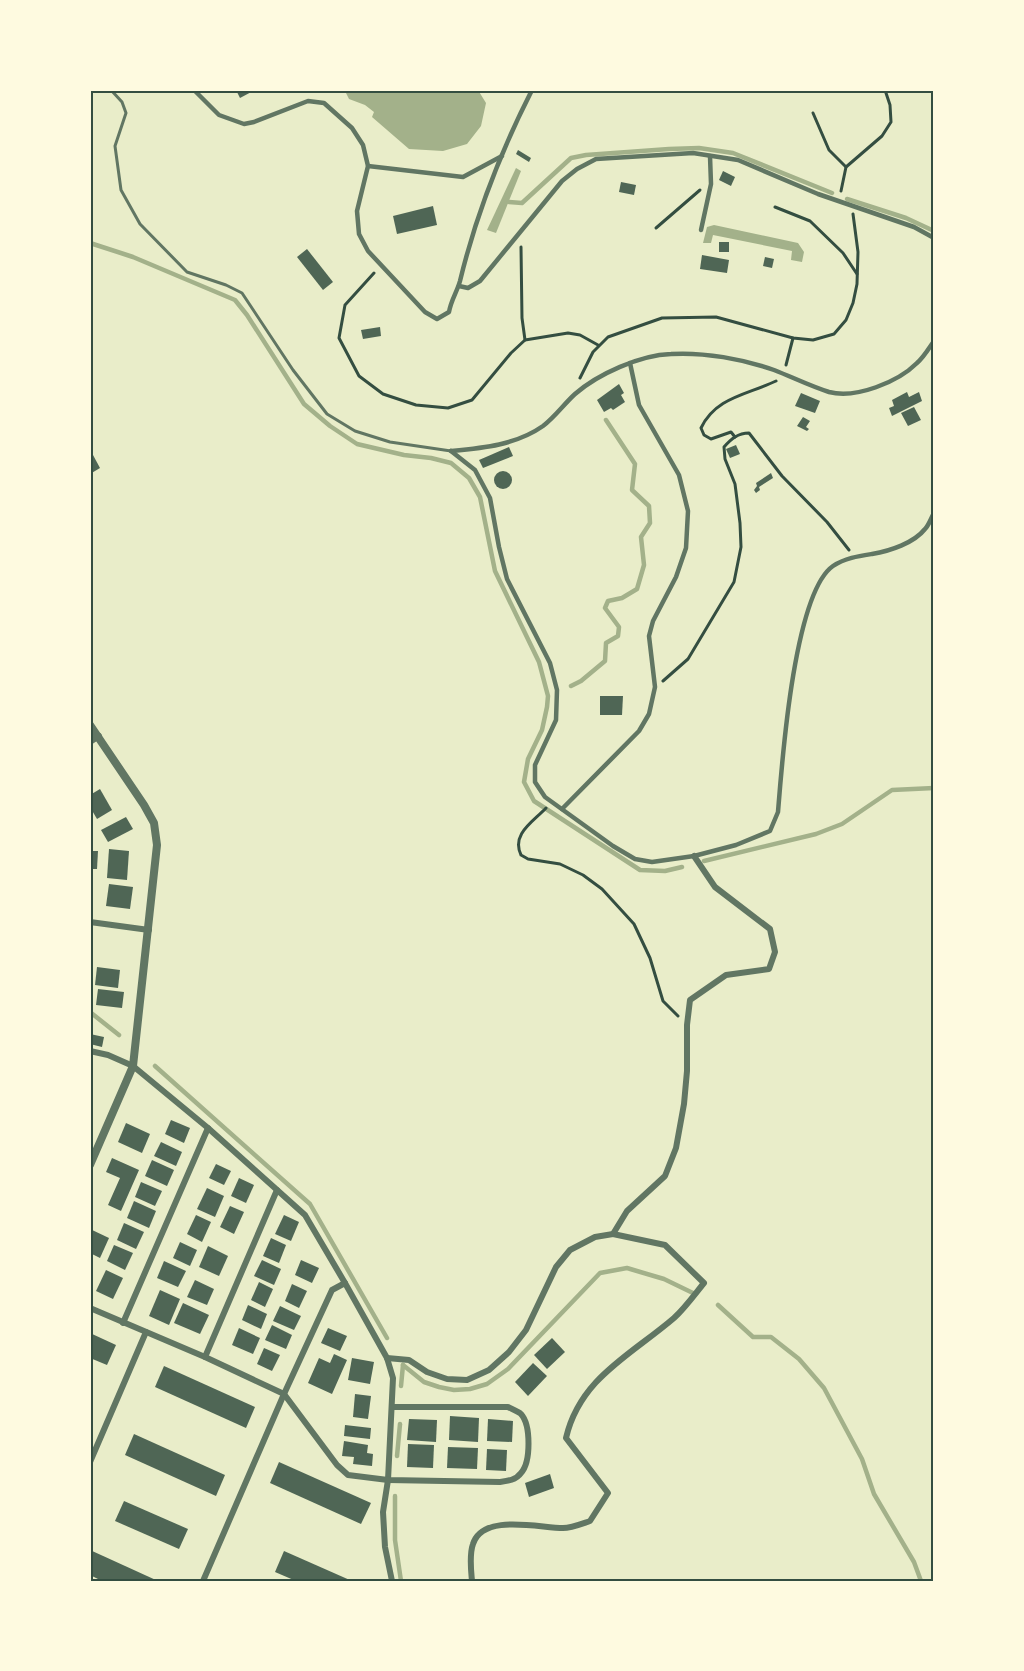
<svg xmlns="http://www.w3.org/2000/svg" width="1024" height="1671" viewBox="0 0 1024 1671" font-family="Ubuntu,sans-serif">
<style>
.water{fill:#a3b18a}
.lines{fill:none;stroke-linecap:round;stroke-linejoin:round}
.stream{stroke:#a3b18a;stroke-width:4.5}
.building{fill:#4f6655}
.path{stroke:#344e41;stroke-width:3}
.service{stroke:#617663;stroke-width:3}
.pedestrian{stroke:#617663;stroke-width:4.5}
.minor{stroke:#617663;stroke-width:6}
.tertiary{stroke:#617663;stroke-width:8}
.neatline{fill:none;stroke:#344e41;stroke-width:2}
</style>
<rect width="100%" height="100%" fill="#e9edc9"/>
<!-- water -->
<g class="water">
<polygon points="354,90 478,90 486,103 481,126 467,144 443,151 409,149 372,117 374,112 365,105 349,99 345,91"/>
<polygon points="516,168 521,171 496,233 487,230"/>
<polygon points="714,225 798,243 804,252 802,262 791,260 792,251 713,235 711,243 703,243 707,227"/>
</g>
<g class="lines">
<!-- stream -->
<g class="stream">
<polyline points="847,199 906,218 934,231"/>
<polyline points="509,202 522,203 571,158 586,155 669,149 699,148 733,153 832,193"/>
<polyline points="90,243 133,257 235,300 247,315 304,404 330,426 357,444 404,455 431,458 451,463 469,478 480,497 495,571 539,662 548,696 547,707 542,730 528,759 524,782 534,801 640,870 665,871 682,867"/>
<polyline points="571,686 581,681 605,661 606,643 618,636 619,627 605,608 608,601 622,598 637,589 644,565 641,537 650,523 649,506 632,490 635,464 606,420"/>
<polyline points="704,861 816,834 842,824 892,790 934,788"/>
<polyline points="90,1012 119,1035"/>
<polyline points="155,1066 310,1204 387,1338"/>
<polyline points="718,1305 753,1337 771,1337 799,1359 824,1388 862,1459 874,1494 914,1562 921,1581"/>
<polyline points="403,1365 424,1382 439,1387 454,1390 470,1389 487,1384 508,1369 600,1273 627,1268 664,1279 695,1294"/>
<polyline points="401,1386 403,1365"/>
<polyline points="397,1456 400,1424"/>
<polyline points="395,1496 395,1540 401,1581"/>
</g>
</g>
<!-- building -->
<g class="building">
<polygon points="236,90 255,90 240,98"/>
<polygon points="518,150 531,158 529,162 516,154"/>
<polygon points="723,171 735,177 731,186 719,180"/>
<polygon points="621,182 636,185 634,195 619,192"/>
<polygon points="433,206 437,225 397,234 393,216"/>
<rect x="719" y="242" width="10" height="10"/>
<polygon points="307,249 333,282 323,290 297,257"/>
<polygon points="702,255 729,260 727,273 700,269"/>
<polygon points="765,257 774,259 772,268 763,266"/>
<polygon points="380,327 381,336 363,339 361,330"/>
<polygon points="619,384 624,393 621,395 625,402 613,410 611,408 604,412 597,400"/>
<polygon points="907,392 909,397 919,392 922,401 892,416 889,408 894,406 892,400"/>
<polygon points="801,393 820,401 815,413 795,406"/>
<polygon points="914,407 921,420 908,426 901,413"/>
<polygon points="803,417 810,421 806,427 809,429 807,431 797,426"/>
<polygon points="736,445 740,454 730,458 726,449"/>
<polygon points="509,447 513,456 483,468 479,460"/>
<polygon points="93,455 100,468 90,474 90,457"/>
<circle cx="503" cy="480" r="9"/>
<polygon points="771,473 773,478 759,487 760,490 756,493 754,490 757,486 756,483"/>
<polygon points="600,696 623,696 622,715 600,715"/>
<polygon points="100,789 112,810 97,819 90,807 90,795"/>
<polygon points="126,817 133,829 108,842 101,830"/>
<polygon points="109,849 129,851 127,880 107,878"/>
<polygon points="90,851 98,851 97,869 90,869"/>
<polygon points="109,884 133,887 130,909 106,906"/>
<polygon points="97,967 120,970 118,988 95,985"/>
<polygon points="98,989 124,992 122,1008 96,1005"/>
<polygon points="90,1034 104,1037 102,1047 90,1044"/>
<polygon points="171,1120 190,1128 184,1143 165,1134"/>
<polygon points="126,1123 150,1134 142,1153 118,1142"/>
<polygon points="161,1142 182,1152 176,1166 154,1156"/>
<polygon points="112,1158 139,1170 121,1211 108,1205 120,1178 106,1172"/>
<polygon points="152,1160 174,1170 167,1186 145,1176"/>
<polygon points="216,1164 231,1171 224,1185 209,1178"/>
<polygon points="239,1178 254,1185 246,1203 231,1196"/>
<polygon points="141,1182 162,1191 155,1206 135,1197"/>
<polygon points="207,1188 224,1196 215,1217 197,1209"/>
<polygon points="134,1201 156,1211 149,1228 127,1218"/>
<polygon points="230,1206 244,1212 234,1234 220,1227"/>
<polygon points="196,1215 211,1222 202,1242 187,1234"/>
<polygon points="284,1215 299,1222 291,1241 275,1234"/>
<polygon points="124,1223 144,1232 136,1249 117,1240"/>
<polygon points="90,1229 109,1238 100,1258 90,1253"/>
<polygon points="271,1238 286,1245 279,1263 263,1256"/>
<polygon points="180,1242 197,1250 190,1266 173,1258"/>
<polygon points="114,1245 133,1253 125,1270 107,1261"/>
<polygon points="208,1246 228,1256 219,1276 199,1267"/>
<polygon points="262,1260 281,1269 274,1285 254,1276"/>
<polygon points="301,1260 319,1268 312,1283 295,1275"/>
<polygon points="164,1261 186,1271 178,1287 157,1278"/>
<polygon points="106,1270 123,1278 113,1299 96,1291"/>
<polygon points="195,1280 214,1289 207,1305 187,1297"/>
<polygon points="259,1282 273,1289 265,1307 251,1300"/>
<polygon points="292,1284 307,1291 299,1308 285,1301"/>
<polygon points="160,1290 180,1299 169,1325 149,1316"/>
<polygon points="183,1303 209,1315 200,1334 174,1323"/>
<polygon points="248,1305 267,1314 261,1329 242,1320"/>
<polygon points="280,1306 301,1316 294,1330 273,1321"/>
<polygon points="272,1325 292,1335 286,1349 265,1340"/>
<polygon points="239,1328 260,1338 253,1354 232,1345"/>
<polygon points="328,1328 347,1336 340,1351 321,1343"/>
<polygon points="90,1333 116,1345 107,1365 90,1358"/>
<polygon points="552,1338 565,1352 547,1369 534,1355"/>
<polygon points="264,1348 280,1355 272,1371 257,1364"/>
<polygon points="334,1354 347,1360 332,1394 308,1383 319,1358 330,1363"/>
<polygon points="352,1358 374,1362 370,1384 348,1380"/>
<polygon points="533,1363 547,1376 528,1396 515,1382"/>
<polygon points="164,1366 255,1407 246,1428 155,1387"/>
<polygon points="355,1394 371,1396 368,1419 353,1417"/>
<polygon points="450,1416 479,1418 478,1442 449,1440"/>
<polygon points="409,1419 437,1420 436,1442 407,1440"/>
<polygon points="488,1419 513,1421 512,1442 487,1441"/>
<polygon points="345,1425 371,1428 370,1439 344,1436"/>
<polygon points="134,1434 225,1475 216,1496 125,1455"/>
<polygon points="344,1441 368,1445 367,1453 373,1454 372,1466 353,1464 354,1457 342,1456"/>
<polygon points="408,1444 434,1445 433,1468 407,1467"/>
<polygon points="448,1447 478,1448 477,1469 447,1468"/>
<polygon points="487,1449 507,1450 506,1471 486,1470"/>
<polygon points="279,1462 371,1503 361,1524 270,1483"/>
<polygon points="550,1474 554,1488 529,1497 525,1483"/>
<polygon points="124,1501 188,1529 179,1549 115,1521"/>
<polygon points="90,1550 158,1581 102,1581 90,1575"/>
<polygon points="284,1551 352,1581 296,1581 275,1572"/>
</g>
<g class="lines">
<!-- path -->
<g class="path">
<polyline points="813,113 829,150 846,167"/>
<polyline points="841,191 846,167 882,136 891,122 890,105 885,90"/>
<polyline points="775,207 810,221 843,253 857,274"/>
<polyline points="656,228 700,190"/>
<polyline points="374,273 345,305 339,338 359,376 383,394 416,405 448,408 472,400 511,353 525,340 522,318 521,247"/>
<polyline points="525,340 568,333 580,335 598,345"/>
<polyline points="786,365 793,338"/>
<polyline points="580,378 593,352 608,337 662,318 716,317 793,338 813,340 834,334 846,320 853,303 857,284 858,252 853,214"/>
<path d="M 735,437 L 731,432 L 711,439 L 704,435 L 701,428 C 716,397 747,395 776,381"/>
<path d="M 663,681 L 688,659 L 734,582 L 741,547 L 740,523 L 735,484 L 725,459 L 724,447 C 731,439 738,433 749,433 L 782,476 L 827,522 L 849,550"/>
<path d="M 546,808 C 533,822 511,834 521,855 L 528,859 L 560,864 L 583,875 L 602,889 L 634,924 L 650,958 L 663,1001 L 678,1016"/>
</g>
<!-- service -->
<polyline class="service" points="111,90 122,102 126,113 115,146 121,190 140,224 187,272 226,285 242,293 293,370 327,414 355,431 390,442 451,451"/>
<!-- pedestrian -->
<g class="pedestrian">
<path d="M 194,90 L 219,115 L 244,124 L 254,122 L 308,101 L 324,103 L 352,128 L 363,145 L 368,166 L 357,211 L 359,234 L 368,251 L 425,312 L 437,319 L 449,312 C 451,300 457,292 460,281 C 476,215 501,151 532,90"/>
<polyline points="368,166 463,177 502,156"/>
<polyline points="701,230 711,184 710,156"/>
<polyline points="459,286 468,288 480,281 562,181 577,169 596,159 693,153 738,160 818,194 914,227 934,238"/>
<path d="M 451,451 L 475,470 L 490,498 L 499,547 L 507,579 L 550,663 L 557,690 L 556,720 L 535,765 L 535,782 L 545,797 L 613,846 L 635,859 L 652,862 L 694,856 L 736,845 L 770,831 L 778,812 C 782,762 794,593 833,566 C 845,558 859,556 872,554 C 890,551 914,543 925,529 C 929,525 931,518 934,513"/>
<path d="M 451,451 C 483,448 516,445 543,426 C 555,417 564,404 575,394 C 598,374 640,355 671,354 C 704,352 743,359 774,370 C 792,377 810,386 829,392 C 856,399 898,382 917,363 C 924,357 929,348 934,341"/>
<polyline points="562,809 639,731 649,714 655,687 649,636 653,621 676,577 686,548 688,511 679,475 639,405 630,363"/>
</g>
<!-- minor -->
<g class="minor">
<polyline points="90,742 99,736"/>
<polyline points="90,922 149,930"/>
<polyline points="90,1051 108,1055 133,1066 208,1128 305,1215 345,1283 387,1358 393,1378 388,1480 383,1512 385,1547 392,1581"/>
<path d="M 90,1308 L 205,1357 L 284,1394 L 337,1465 L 348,1475 L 388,1480 L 500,1482 C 508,1481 516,1480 521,1473 C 531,1462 531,1425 521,1414 C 518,1411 512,1409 508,1407 L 392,1407"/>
<polyline points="123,1323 208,1128"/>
<polyline points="205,1357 277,1190"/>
<polyline points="387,1358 409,1360 427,1372 447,1379 467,1380 489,1370 509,1352 526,1330 556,1267 570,1250 595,1237 613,1234"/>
<polyline points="90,1462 146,1332"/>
<polyline points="203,1581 284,1394 332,1290 345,1283"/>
<path d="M 472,1581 C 471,1570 469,1555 473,1544 C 483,1513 539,1528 563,1528 C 571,1528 581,1524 590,1521 L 608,1493 L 566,1438 C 580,1378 631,1355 674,1318 C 685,1308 695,1294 704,1283 L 665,1245 L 613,1234 L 627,1211 L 665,1176 L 676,1148 L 684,1104 L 687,1071 L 687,1025 L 690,1000 L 726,975 L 769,969 L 775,952 L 770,929 L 715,887 L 694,856"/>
</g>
<!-- tertiary -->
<polyline class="tertiary" points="90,725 144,805 154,823 157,845 133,1066 90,1165"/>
</g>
<!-- border -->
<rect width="1024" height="1671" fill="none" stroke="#fefae0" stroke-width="183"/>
<rect x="92" y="92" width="840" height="1488" class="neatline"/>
</svg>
